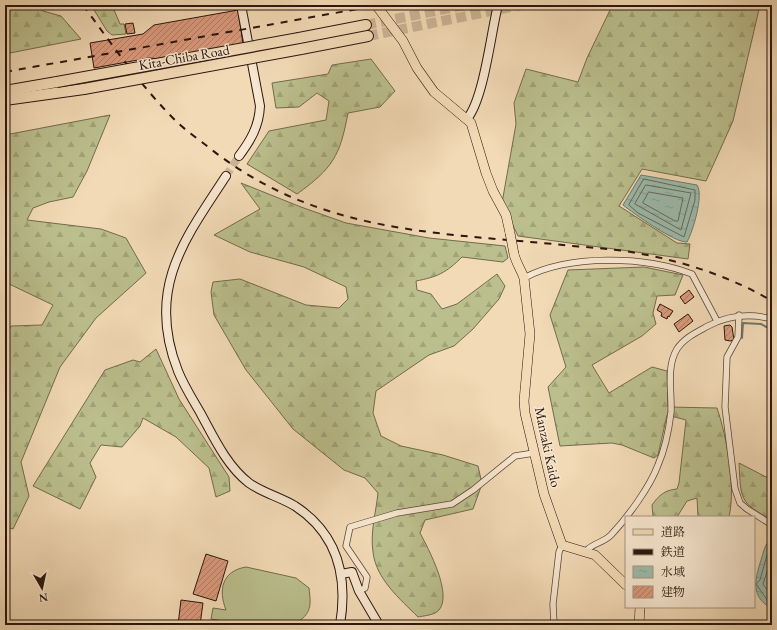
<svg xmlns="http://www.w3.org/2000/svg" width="777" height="630" viewBox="0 0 777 630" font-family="'EB Garamond','Noto Serif JP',serif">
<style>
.grass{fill:#bbbf8d;stroke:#736a4d}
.forest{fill:url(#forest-firs);stroke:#736a4d}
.water{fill:url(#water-ripples);stroke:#6e796c}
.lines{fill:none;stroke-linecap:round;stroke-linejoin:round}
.shore{stroke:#63685c;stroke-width:1}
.stream{stroke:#6e796c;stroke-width:2}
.building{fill:url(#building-hatch);stroke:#2b160d}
.secondary-tunnel{stroke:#cab394;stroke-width:8;stroke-dasharray:8 4;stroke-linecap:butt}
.highway-tunnel{stroke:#cab394;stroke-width:10;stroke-dasharray:10 5;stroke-linecap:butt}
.street-casing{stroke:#5d4737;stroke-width:7}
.secondary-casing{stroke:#2b160d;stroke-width:10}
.primary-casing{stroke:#2b160d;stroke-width:10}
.highway-casing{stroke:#2b160d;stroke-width:12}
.street{stroke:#f7e7d0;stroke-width:5.5}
.secondary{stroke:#f7e7d0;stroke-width:8}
.primary{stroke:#f2dab6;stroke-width:9}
.highway{stroke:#f2dab6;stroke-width:10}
.rail{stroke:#2b160d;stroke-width:2;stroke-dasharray:7 7;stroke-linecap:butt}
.primary-bridge-casing{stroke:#2b160d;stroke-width:10;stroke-linecap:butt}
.highway-bridge-casing{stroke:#2b160d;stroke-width:12;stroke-linecap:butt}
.primary-bridge{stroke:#f2dab6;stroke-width:9}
.highway-bridge{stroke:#f2dab6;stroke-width:10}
.labels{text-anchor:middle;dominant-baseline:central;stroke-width:3;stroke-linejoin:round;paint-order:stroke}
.street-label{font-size:14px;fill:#2b160d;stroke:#f7e7d0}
</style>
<defs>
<pattern id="forest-firs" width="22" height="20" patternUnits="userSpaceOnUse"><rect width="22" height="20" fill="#bbbf8d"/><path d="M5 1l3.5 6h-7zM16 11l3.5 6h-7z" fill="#a1a378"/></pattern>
<pattern id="water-ripples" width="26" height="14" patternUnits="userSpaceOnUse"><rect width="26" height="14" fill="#9bbbac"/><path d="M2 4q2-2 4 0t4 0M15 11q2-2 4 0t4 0" fill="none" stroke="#86a093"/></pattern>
<pattern id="building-hatch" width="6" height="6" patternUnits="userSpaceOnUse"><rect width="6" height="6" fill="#db9a7d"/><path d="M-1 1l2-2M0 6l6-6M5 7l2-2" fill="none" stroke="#b27d65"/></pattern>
</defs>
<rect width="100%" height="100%" fill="#f2dab6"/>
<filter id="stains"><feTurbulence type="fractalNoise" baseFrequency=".005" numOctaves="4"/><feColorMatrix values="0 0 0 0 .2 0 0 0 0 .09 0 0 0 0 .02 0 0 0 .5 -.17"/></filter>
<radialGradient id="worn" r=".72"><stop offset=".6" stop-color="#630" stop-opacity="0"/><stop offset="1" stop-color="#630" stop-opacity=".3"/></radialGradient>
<!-- grass -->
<path class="grass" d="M 246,567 L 296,578 L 309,588 C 311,606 312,613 295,624 L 300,625 L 246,625 L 211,619 L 213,608 L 226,610 C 218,590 222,571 246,567 Z"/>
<!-- forest -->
<g class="forest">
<polygon points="5,5 39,5 43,11 61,16 81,39 5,54"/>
<polygon points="91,5 112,5 120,24 124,24 126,34 112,35 107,31"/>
<polygon points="620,5 760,5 733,121 706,181 642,169 619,206 677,243 690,244 688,259 518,236 502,203 516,124 514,103 526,69 578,82 587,58 611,8"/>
<path d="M 371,59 L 395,91 L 380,107 L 348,113 C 340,156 333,168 297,194 L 247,164 L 269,131 L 326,120 L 329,101 L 317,93 L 299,107 L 276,108 L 272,83 L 328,74 L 332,65 Z"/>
<polygon points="110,115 87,171 73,197 49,202 33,208 27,220 101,229 126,238 146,273 96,318 60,367 21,462 29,496 13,529 5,527 5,336 11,326 42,325 53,305 5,282 5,135"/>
<path d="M 241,183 L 301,207 L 346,223 L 429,238 L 505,246 L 508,258 L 503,262 L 462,257 C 446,273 437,277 416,281 L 417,290 L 431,294 L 442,309 L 457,304 L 497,274 L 505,286 L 499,299 L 473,329 L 454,346 L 429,355 L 376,391 L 373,413 L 381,436 L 401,446 L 443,455 L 478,466 L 482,484 L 473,509 L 425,520 L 420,533 C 428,548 454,596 438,611 C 434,615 423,616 418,617 C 400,599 376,579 373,552 C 370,533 376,512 378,493 L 365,478 L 344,470 L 293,429 L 246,370 L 214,315 L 211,292 L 213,282 L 240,279 L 306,305 L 339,308 L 348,299 L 346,287 L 304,267 L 250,252 L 214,235 L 260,209 Z"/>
<path d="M 644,267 L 683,275 L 675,295 L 657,296 L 653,313 L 656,324 L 642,336 L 592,365 L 609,393 L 652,367 L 667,371 L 668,407 L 717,408 C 727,438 736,486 729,517 L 698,517 L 697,498 L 687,501 L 677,517 L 653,517 L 652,505 C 659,495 665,490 677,489 L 679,483 L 686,420 L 667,415 L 658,455 L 654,458 L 622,445 L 612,443 L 560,446 L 548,387 L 566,367 L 550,315 L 568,270 Z"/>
<polygon points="156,349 179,399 229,477 230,491 216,497 209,468 176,437 143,418 140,426 122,447 101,445 90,463 96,477 80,509 33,486 105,370 133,360 140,362"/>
<path d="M 739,463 L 772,480 L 772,520 C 739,502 741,500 739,463 Z"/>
</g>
<!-- water -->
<g class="water">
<path d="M 641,175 L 697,185 C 704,195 693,231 687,242 C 675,243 633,213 623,205 Z"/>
<path d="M 768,542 L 772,543 L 772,605 L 768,606 C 750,595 756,576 761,560 C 763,554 764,547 768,542 Z"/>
</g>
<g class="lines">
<!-- shore -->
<g class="shore">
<polygon points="644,179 695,190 695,200 684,237 638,213 629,205"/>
<polygon points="646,185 691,193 681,230 635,204"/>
<polygon points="649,192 683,198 678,221 675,221 643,203"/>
<polyline points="772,546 769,548 760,580 756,584 768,601 772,602"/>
<polyline points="772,556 763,584 772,597"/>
</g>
<!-- stream -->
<polyline class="stream" points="742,338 743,323 761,324 772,330"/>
</g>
<!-- building -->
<g class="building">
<polygon points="238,10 243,44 161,59 149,58 94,68 90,43 143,34 154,25"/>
<polygon points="133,23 135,33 127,34 125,24"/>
<polygon points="689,290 694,297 685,304 680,297"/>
<polygon points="660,304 673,311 669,317 668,316 667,319 661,316 662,313 657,310"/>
<polygon points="688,314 693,321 679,332 674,324"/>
<polygon points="730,325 732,327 734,340 730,341 725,340 724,326"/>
<polygon points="206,554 228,561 216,601 193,594"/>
<polygon points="181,600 203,603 200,625 178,625"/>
</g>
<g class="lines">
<!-- secondary-tunnel -->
<polyline class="secondary-tunnel" points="226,176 239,156"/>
<!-- highway-tunnel -->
<g class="highway-tunnel">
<polyline points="366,25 464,5"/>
<polyline points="368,36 521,5"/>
</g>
<defs>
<g id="street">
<path d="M 524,278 C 569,254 645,256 692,274 L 717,321"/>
<polyline points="739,315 738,337 727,357 725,407 735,489 740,503 747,509 772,525"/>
<path d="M 589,552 L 588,549 C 595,543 604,542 611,535 C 627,518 650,487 658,465 C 665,449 669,429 671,412 C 672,392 666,367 677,349 C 684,338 697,332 708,326 C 729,315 749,313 772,319"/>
<polyline points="359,591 365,588 367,577 346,546 350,527 397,513 452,504 473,490 515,456 534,453"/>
<polyline points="5,622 9,625"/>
<polyline points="554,625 553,604 559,552 562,545"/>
</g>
<g id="secondary">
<path d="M 467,119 C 484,99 491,32 498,5"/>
<path d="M 239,156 C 251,140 259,126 260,106 L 241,5"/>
<path d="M 226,176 C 183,241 146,290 178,371 C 184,386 193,400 201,414 C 214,438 227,466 249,483 C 263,493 280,497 295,506 C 338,534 348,577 340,625"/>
<polyline points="341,574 352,572 359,591 379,625"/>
</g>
<g id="primary">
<polyline points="376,5 403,41 417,68 434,92 471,123 486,173 493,191 506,215 510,233"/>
<path d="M 514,254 C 516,263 521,269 524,278 L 530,334 L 524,401 L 525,413 L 544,494 L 562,545 L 595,555 L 626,585"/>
<polyline points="639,625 640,607"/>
</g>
<g id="highway">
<polyline points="299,38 366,25"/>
<polyline points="301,49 368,36"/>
<polyline points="5,91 57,82"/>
<polyline points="5,100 84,89"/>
</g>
</defs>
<!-- street casing -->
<use href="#street" class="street-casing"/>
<!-- secondary casing -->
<use href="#secondary" class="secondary-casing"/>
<!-- primary casing -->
<use href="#primary" class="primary-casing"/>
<!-- highway casing -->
<use href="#highway" class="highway-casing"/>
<!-- street -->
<use href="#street" class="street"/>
<!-- secondary -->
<use href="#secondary" class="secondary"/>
<!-- primary -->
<use href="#primary" class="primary"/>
<!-- highway -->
<use href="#highway" class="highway"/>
<!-- rail -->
<g class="rail">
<path d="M 83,5 C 113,46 142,88 179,124 C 188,132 198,139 207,146 C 313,231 425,232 553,244 C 579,247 606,248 631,252 C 679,260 730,276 772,301"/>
<polyline points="5,72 363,8"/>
</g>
<defs>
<polyline id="primary-bridge" points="510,233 514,254"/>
<g id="highway-bridge">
<polyline points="57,82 299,38"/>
<polyline points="84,89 301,49"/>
</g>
</defs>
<!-- primary-bridge casing -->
<use href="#primary-bridge" class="primary-bridge-casing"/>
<!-- highway-bridge casing -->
<use href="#highway-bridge" class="highway-bridge-casing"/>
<!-- primary-bridge -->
<use href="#primary-bridge" class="primary-bridge"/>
<!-- highway-bridge -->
<use href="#highway-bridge" class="highway-bridge"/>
</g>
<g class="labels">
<!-- street labels -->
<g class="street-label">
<text transform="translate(184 57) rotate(-10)">Kita-Chiba Road</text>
<text transform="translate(548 447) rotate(78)">Manzaki Kaido</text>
</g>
</g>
<!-- margin -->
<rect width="777" height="630" fill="none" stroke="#f2dab6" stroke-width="20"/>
<rect x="6" y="6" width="765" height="618" fill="none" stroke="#2b160d" stroke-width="2"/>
<rect x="10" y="10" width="757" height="610" fill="none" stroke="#2b160d"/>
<!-- legend -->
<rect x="625" y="516" width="130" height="92" fill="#f7e7d0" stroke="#a59382"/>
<rect x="633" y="529" width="20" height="6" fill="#f2dab6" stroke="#a59382"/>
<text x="661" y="536" font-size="12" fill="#2b160d">道路</text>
<rect x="633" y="549" width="20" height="6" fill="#2b160d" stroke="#a59382"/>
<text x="661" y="556" font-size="12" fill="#2b160d">鉄道</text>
<rect x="633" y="566" width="20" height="12" fill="url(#water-ripples)" stroke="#a59382"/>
<text x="661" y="576" font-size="12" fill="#2b160d">水域</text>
<rect x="633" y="586" width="20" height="12" fill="url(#building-hatch)" stroke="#a59382"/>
<text x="661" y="596" font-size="12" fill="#2b160d">建物</text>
<!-- north arrow -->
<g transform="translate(42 588) rotate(171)" stroke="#f7e7d0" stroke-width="3" paint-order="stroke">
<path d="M0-3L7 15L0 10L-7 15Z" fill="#2b160d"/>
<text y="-6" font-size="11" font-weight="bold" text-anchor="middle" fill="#2b160d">N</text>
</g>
<rect width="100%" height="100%" filter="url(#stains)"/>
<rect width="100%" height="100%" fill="url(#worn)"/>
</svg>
